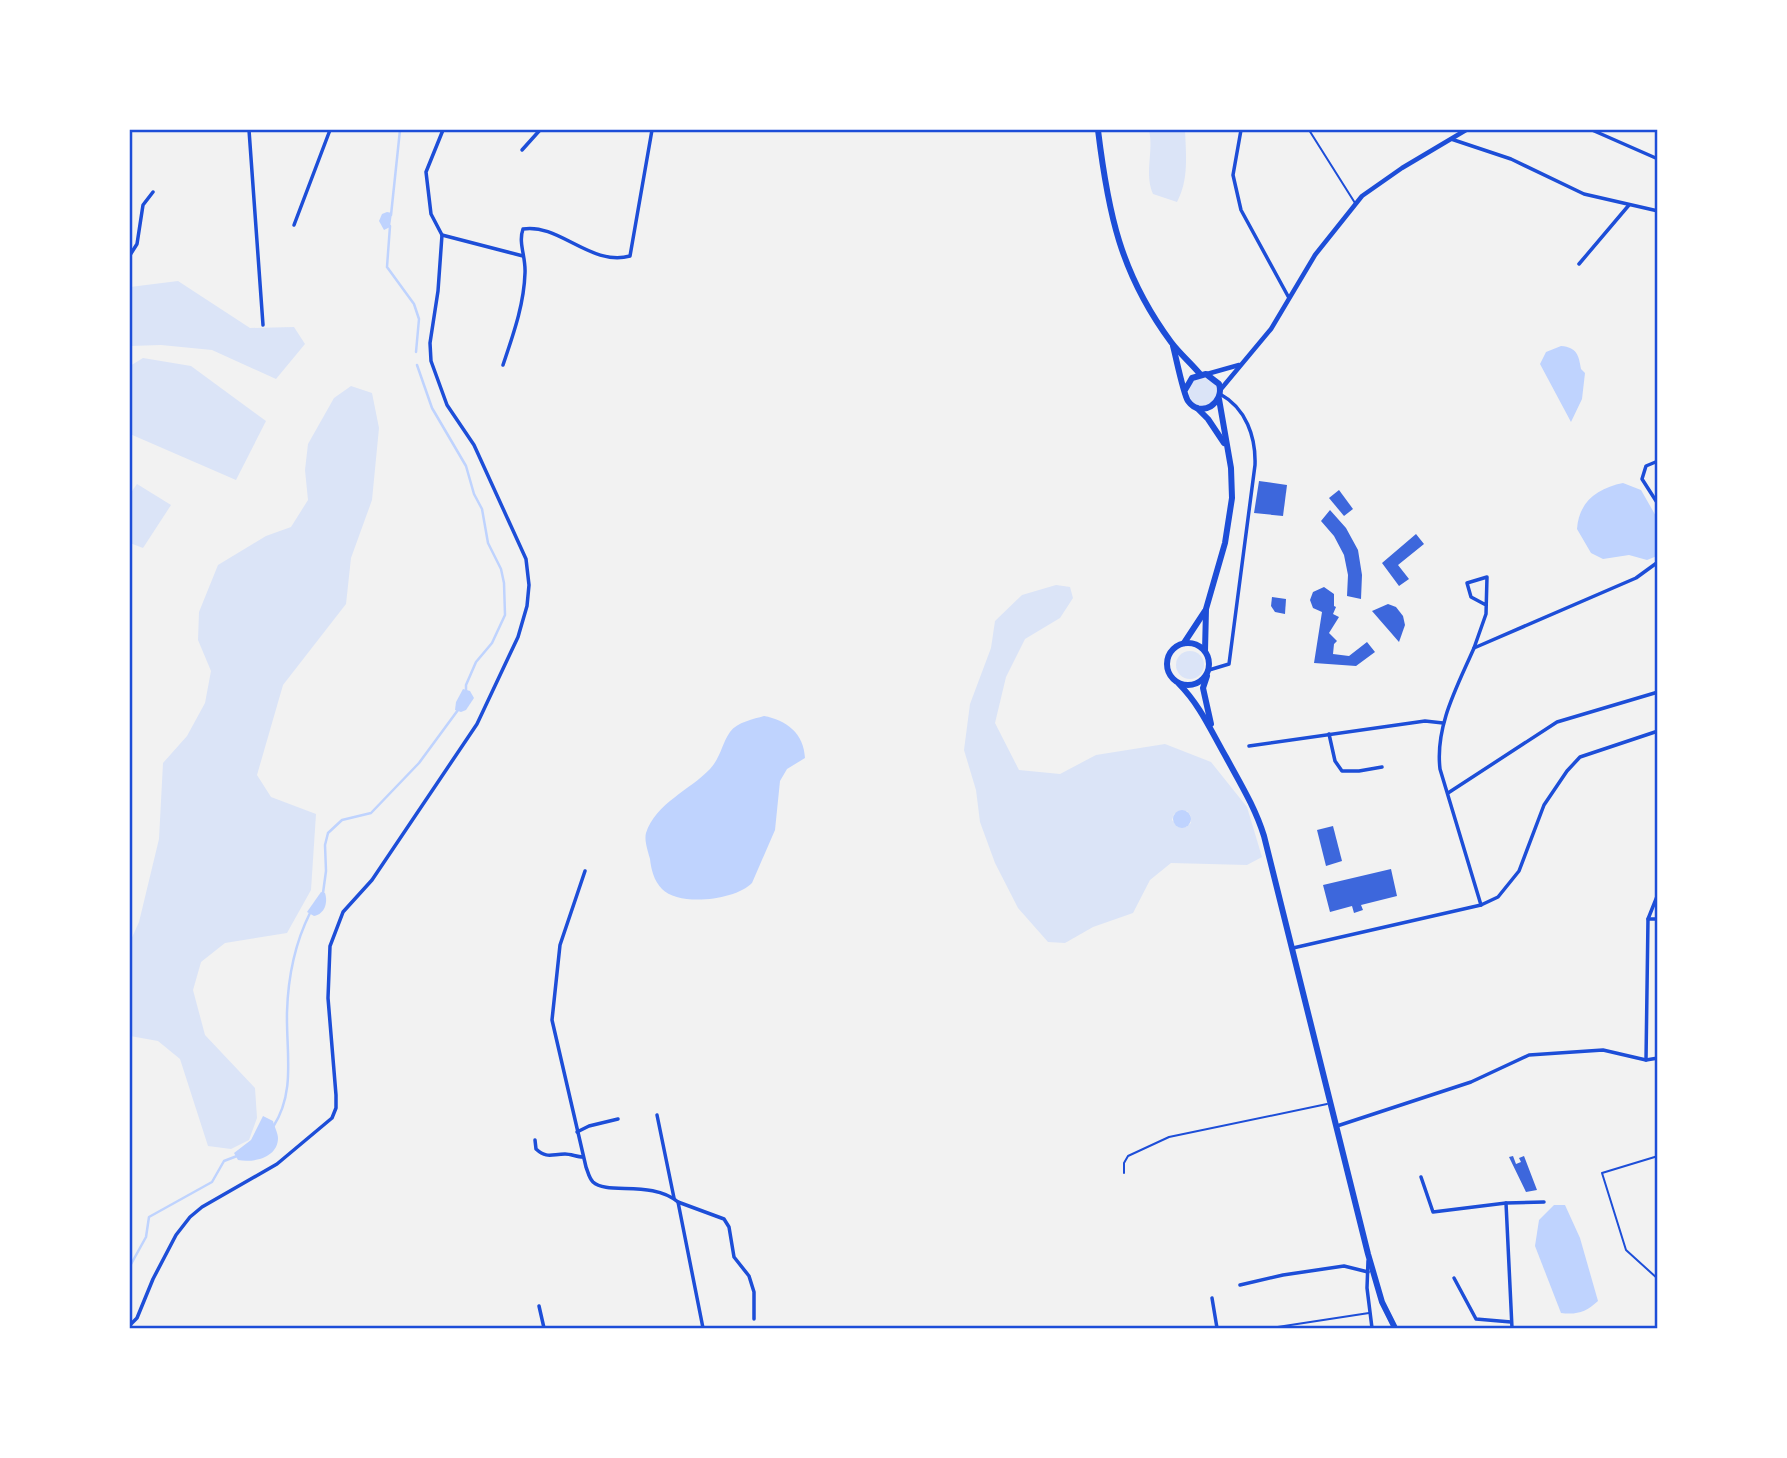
<svg xmlns="http://www.w3.org/2000/svg" width="1787" height="1458" viewBox="0 0 1787 1458" font-family="'Golos Text',sans-serif">
<style>
.green{fill:#dbe4f7;fill-rule:evenodd}
.water{fill:#bfd3fe}
.lines{fill:none;stroke-linecap:round;stroke-linejoin:round}
.stream{stroke:#bfd3fe;stroke-width:2.5}
.building{fill:#3d67dc}
.service{stroke:#1d4ed8;stroke-width:2}
.minor{stroke:#1d4ed8;stroke-width:3.5}
.tertiary{stroke:#1d4ed8;stroke-width:4.5}
.primary{stroke:#1d4ed8;stroke-width:6}
.neatline{fill:none;stroke:#1d4ed8;stroke-width:2.5}
</style>
<rect width="100%" height="100%" fill="#f2f2f2"/>
<!-- green -->
<g class="green">
<path d="M 1149,130 L 1185,130 C 1186,155 1189,180 1177,202 L 1153,194 C 1144,173 1154,152 1149,130 Z"/>
<polygon points="178,281 250,328 294,327 305,344 276,379 212,350 161,345 130,346 130,287"/>
<polygon points="143,358 191,366 266,421 236,480 130,434 130,366"/>
<circle cx="1203" cy="392" r="14"/>
<polygon points="351,386 372,393 379,428 372,500 351,558 346,604 283,685 257,775 271,797 316,814 311,890 287,933 225,943 201,962 193,990 205,1035 255,1088 257,1118 249,1140 231,1149 208,1146 180,1059 158,1041 130,1036 130,942 139,922 159,839 163,763 187,736 205,703 211,671 198,640 199,612 218,565 266,536 291,527 308,500 305,470 308,444 334,398"/>
<polygon points="137,484 171,505 143,548 130,543 130,494"/>
<path d="M 1056,585 L 1070,587 L 1073,598 L 1060,618 L 1025,639 L 1006,677 L 995,723 L 1019,770 L 1060,774 L 1096,755 L 1165,744 L 1211,762 L 1247,807 L 1262,857 L 1247,865 L 1171,863 L 1150,880 L 1133,913 L 1093,927 L 1065,943 L 1048,942 L 1018,908 L 995,863 L 980,822 L 976,790 L 964,750 L 970,704 L 991,648 L 995,621 L 1022,595 ZM 1181,811 L 1187,811 L 1191,816 L 1191,823 L 1186,827 L 1177,826 L 1172,820 L 1174,814 Z"/>
<circle cx="1190" cy="665" r="14"/>
</g>
<!-- water -->
<g class="water">
<polygon points="387,212 392,213 390,227 384,230 379,221 382,214"/>
<path d="M 1561,346 C 1577,347 1579,356 1581,369 L 1585,373 L 1582,399 L 1571,422 L 1540,364 L 1546,352 Z"/>
<path d="M 1623,483 L 1641,490 L 1657,518 L 1657,556 L 1647,560 L 1629,555 L 1603,559 L 1591,553 L 1577,529 C 1579,501 1598,488 1623,483 Z"/>
<polygon points="463,689 470,691 474,698 466,710 461,712 455,710 456,702"/>
<path d="M 764,716 C 786,720 804,733 805,758 L 787,769 L 780,781 L 775,830 L 752,883 C 736,900 679,907 662,889 C 654,881 651,869 650,859 C 648,851 644,841 646,833 C 656,803 690,790 710,769 C 721,757 722,743 730,732 C 737,722 754,719 764,716 Z"/>
<circle cx="1182" cy="819" r="9"/>
<path d="M 321,892 L 325,893 C 328,902 325,914 314,916 L 307,912 Z"/>
<path d="M 263,1116 L 273,1121 C 274,1126 278,1133 278,1138 C 278,1158 253,1163 238,1160 L 234,1153 L 251,1140 Z"/>
<path d="M 1554,1205 L 1565,1205 L 1580,1238 L 1598,1301 C 1586,1312 1577,1315 1561,1313 L 1535,1246 L 1539,1220 Z"/>
</g>
<g class="lines">
<!-- stream -->
<g class="stream">
<polyline points="391,215 400,130"/>
<polyline points="390,226 387,267 414,304 419,319 416,352"/>
<polyline points="417,365 432,408 466,466 474,494 482,509 488,543 501,569 504,583 505,615 492,643 476,662 466,685 466,691"/>
<polyline points="323,893 326,871 325,845 328,833 342,820 371,813 419,763 458,710"/>
<path d="M 273,1127 C 296,1092 286,1052 287,1012 C 288,979 295,943 310,913"/>
<polyline points="130,1266 146,1237 149,1217 212,1182 224,1161 237,1156"/>
</g>
</g>
<!-- building -->
<g class="building">
<polygon points="1259,481 1287,485 1283,516 1254,513"/>
<polygon points="1339,490 1353,509 1344,516 1329,498"/>
<polygon points="1330,510 1346,528 1358,550 1362,575 1361,599 1347,596 1348,575 1344,555 1334,536 1321,521"/>
<polygon points="1416,534 1424,544 1398,565 1409,579 1399,586 1382,563"/>
<polygon points="1324,587 1334,594 1334,606 1336,607 1333,614 1339,617 1329,633 1337,641 1334,644 1333,654 1349,656 1367,642 1375,652 1356,666 1314,663 1322,612 1313,608 1310,600 1313,592"/>
<polygon points="1272,597 1286,599 1285,614 1275,612 1271,606"/>
<polygon points="1388,604 1396,607 1403,616 1405,625 1399,642 1372,611"/>
<polygon points="1333,826 1342,861 1326,866 1317,830"/>
<polygon points="1391,869 1397,896 1361,905 1363,910 1354,913 1352,906 1330,912 1323,885"/>
<polygon points="1513,1156 1516,1164 1521,1162 1519,1158 1524,1156 1537,1190 1526,1192 1509,1157"/>
</g>
<g class="lines">
<!-- service -->
<g class="service">
<polyline points="1309,130 1355,203"/>
<polyline points="1658,1156 1602,1173 1626,1250 1658,1279"/>
<polyline points="1124,1173 1124,1163 1128,1156 1169,1137 1327,1104"/>
<polyline points="1271,1328 1369,1313"/>
</g>
<!-- minor -->
<g class="minor">
<polyline points="249,130 263,325"/>
<polyline points="1241,130 1233,175 1241,210 1289,298"/>
<polyline points="1592,130 1658,159"/>
<polyline points="1451,139 1511,159 1584,194 1658,211"/>
<polyline points="522,150 540,130"/>
<polyline points="294,225 330,130"/>
<polyline points="442,235 523,256"/>
<polyline points="130,255 137,244 143,205 153,192"/>
<polyline points="1579,264 1629,205"/>
<path d="M 503,365 C 513,335 524,305 525,273 C 526,257 518,243 523,229 C 559,223 591,267 630,256 L 652,130"/>
<polyline points="1658,461 1646,466 1642,479 1658,504"/>
<polyline points="1474,648 1486,614 1487,577 1467,583 1471,597 1486,605"/>
<path d="M 1209,670 L 1229,664 L 1255,465 C 1256,437 1246,408 1220,394"/>
<polyline points="1329,734 1335,761 1342,771 1359,771 1382,767"/>
<polyline points="1249,746 1425,721 1443,723"/>
<polyline points="1448,793 1557,722 1658,692"/>
<path d="M 585,871 L 560,945 L 552,1020 L 586,1167 C 588,1172 589,1178 593,1182 C 607,1195 652,1180 678,1202 L 703,1328"/>
<polyline points="1481,905 1498,897 1519,871 1544,805 1567,771 1580,757 1658,731"/>
<polyline points="1648,919 1658,919"/>
<path d="M 1293,948 L 1481,905 L 1440,769 C 1435,726 1457,687 1474,648 L 1636,578 L 1658,562"/>
<polyline points="1646,1060 1648,919 1658,894"/>
<polyline points="657,1115 674,1198"/>
<polyline points="1337,1126 1471,1082 1529,1055 1603,1050 1646,1060 1658,1058"/>
<polyline points="577,1132 589,1126 618,1119"/>
<path d="M 535,1140 L 536,1149 C 547,1159 552,1154 565,1154 C 571,1154 577,1157 583,1157"/>
<polyline points="1421,1177 1433,1212 1506,1203"/>
<polyline points="678,1202 724,1219 729,1227 734,1257 749,1276 754,1292 754,1319"/>
<polyline points="1368,1261 1367,1288 1372,1328"/>
<polyline points="1454,1278 1476,1319 1511,1322"/>
<polyline points="1240,1285 1283,1275 1344,1266 1368,1272"/>
<polyline points="1212,1298 1217,1328"/>
<polyline points="539,1306 544,1328"/>
<polyline points="130,1325 137,1318 153,1279 176,1235 190,1217 202,1207 277,1164 332,1118 336,1108 336,1095 328,998 330,946 343,912 372,880 477,724 518,637 527,606 529,585 526,559 474,445 447,405 431,361 430,343 438,291 442,235 431,214 426,172 443,130"/>
<polyline points="1512,1328 1506,1203 1544,1202"/>
</g>
<!-- tertiary -->
<g class="tertiary">
<polyline points="1207,374 1239,365"/>
<polyline points="1221,389 1271,329 1315,255 1362,196 1402,168 1466,130"/>
</g>
<!-- primary -->
<g class="primary">
<path d="M 1098,130 C 1108,212 1120,273 1171,342 C 1180,354 1191,363 1200,374"/>
<path d="M 1173,346 C 1176,357 1183,393 1188,401 C 1201,419 1225,403 1219,384 L 1206,374 L 1192,378 L 1185,390"/>
<polyline points="1197,408 1208,419 1224,443"/>
<circle cx="1188" cy="664" r="21"/>
<polyline points="1184,643 1205,611"/>
<polyline points="1205,651 1206,609 1225,543 1232,498 1231,468 1219,399"/>
<polyline points="1207,676 1203,688 1211,724"/>
<path d="M 1179,684 C 1200,705 1211,731 1226,757 C 1240,783 1255,807 1264,836 L 1368,1254 L 1382,1302 L 1395,1328"/>
</g>
</g>
<!-- border -->
<rect width="1787" height="1458" fill="none" stroke="#ffffff" stroke-width="262"/>
<rect x="131" y="131" width="1525" height="1196" class="neatline"/>
</svg>
